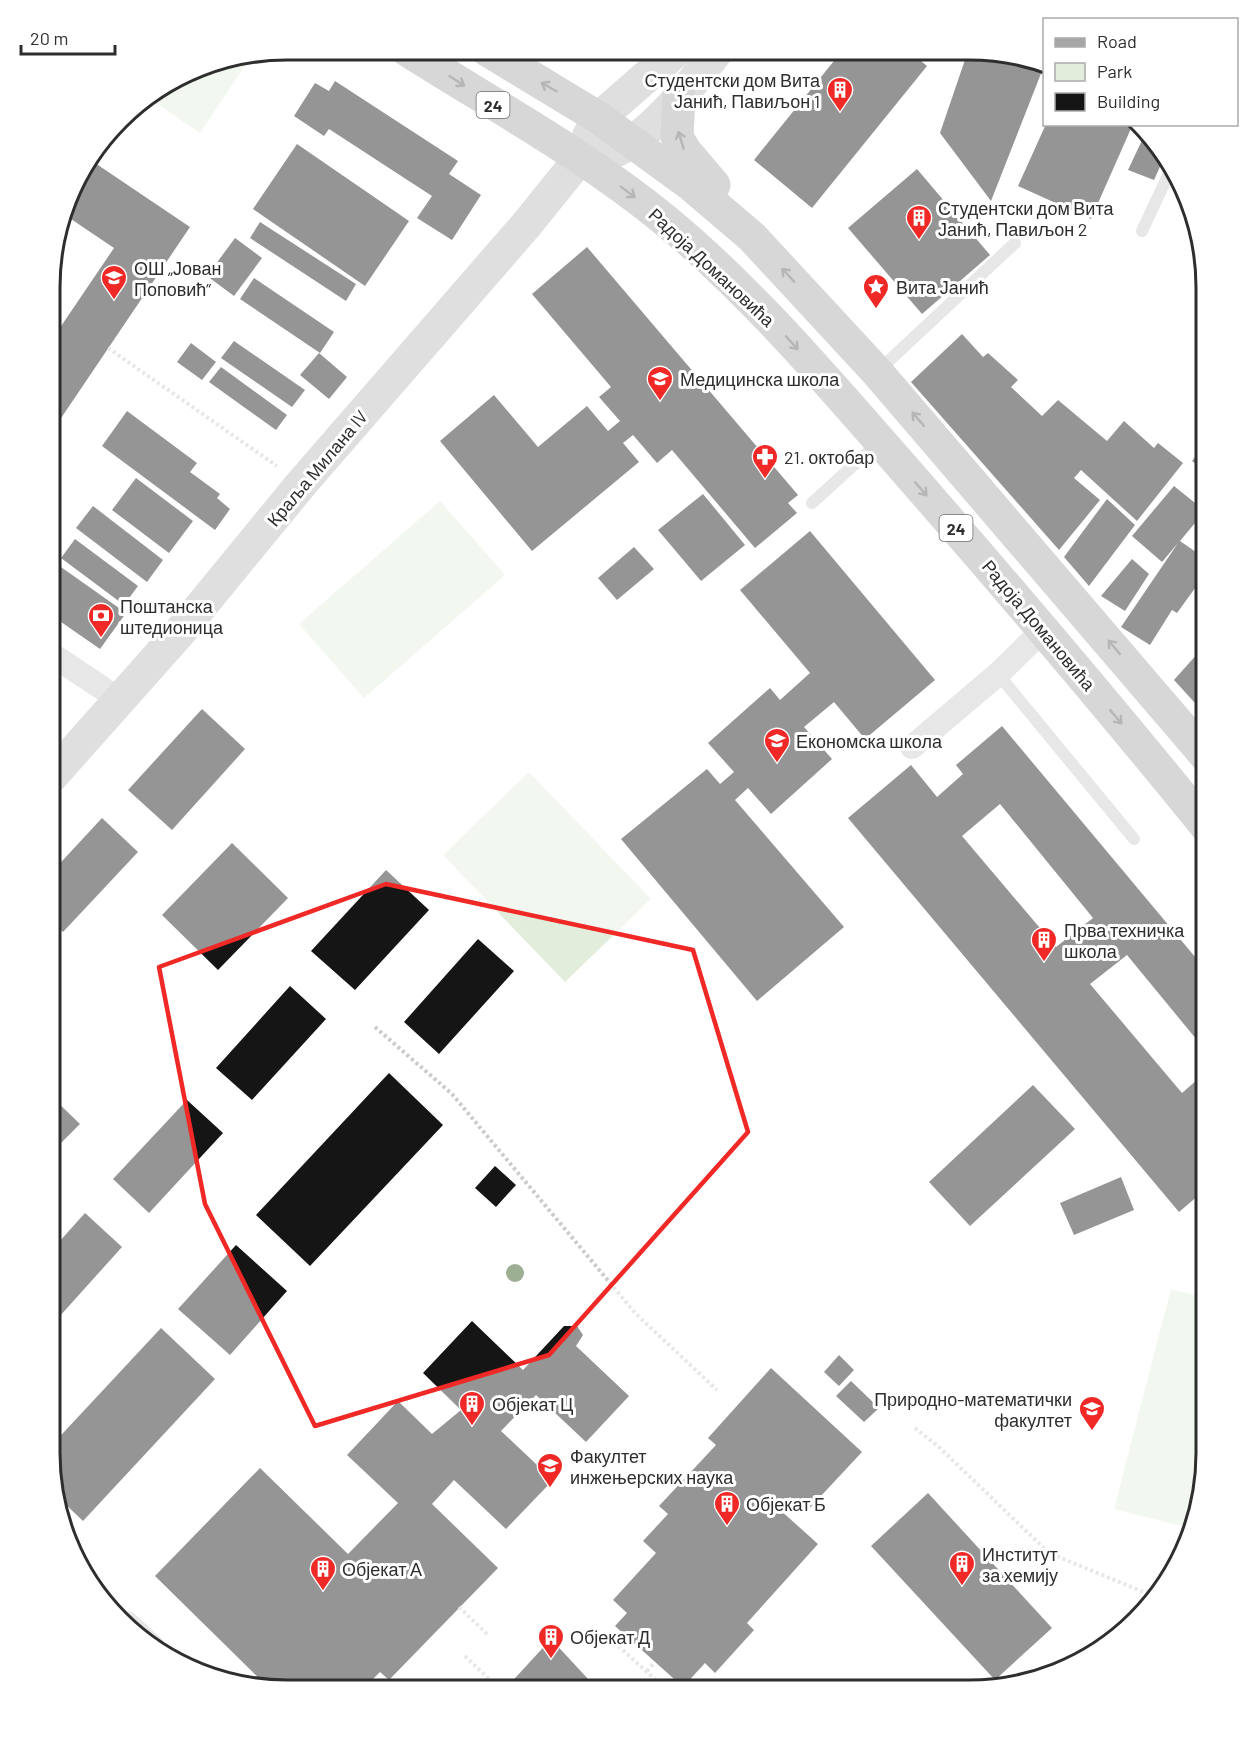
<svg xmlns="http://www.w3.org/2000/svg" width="1256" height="1740" viewBox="0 0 1256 1740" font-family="Barlow,sans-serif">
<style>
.green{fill:#e3eddb}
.building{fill:#151515;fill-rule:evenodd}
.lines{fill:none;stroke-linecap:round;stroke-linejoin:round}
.path{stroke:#cbcbcb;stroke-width:4;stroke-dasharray:3 3;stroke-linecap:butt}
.lane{stroke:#cbcbcb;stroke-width:12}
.street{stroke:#cbcbcb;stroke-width:24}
.secondary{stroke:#b8b8b8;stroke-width:33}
.primary{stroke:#a6a6a6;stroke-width:33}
.tree{fill:#9daf92}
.oneway{stroke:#5e5e5e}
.marked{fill:none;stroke:#f02926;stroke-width:4.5;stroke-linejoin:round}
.labels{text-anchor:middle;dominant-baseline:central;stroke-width:6;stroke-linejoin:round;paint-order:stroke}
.shield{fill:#fff;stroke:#6d6d6d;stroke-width:1.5}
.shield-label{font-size:16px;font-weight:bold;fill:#2e2e2e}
.poi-label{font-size:18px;fill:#2e2e2e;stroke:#fff;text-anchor:start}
.street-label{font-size:18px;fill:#2e2e2e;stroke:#fff}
.rim{fill:none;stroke:#2e2e2e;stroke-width:3}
</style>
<rect width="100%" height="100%" fill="#fff"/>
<!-- green -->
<g class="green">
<polygon points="252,55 200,133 149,98 210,62"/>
<polygon points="440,501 505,575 364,698 299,624"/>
<polygon points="529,772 651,899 565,982 443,855"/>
<polygon points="1171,1289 1206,1298 1206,1469 1194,1529 1114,1509"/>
</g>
<!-- building -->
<g class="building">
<polygon points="842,51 909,51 927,66 812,208 754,160"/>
<polygon points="968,51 990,52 1042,71 991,201 940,133"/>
<polygon points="335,81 458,161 449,174 481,195 452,240 417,218 432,196 329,129 324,136 294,116 315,83 329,91"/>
<polygon points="1046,124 1133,124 1091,219 1018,186"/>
<polygon points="1144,136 1163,160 1154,180 1128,170"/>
<polygon points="297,144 409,221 365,286 253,209"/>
<polygon points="89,159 190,227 51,433 51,341 114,248 65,215 81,169"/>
<polygon points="917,169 990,255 922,314 848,228"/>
<polygon points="260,222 356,284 346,301 250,238"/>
<polygon points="235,238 262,258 234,296 207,276"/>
<polygon points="587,247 798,495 788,503 797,513 755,548 672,450 657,463 633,435 623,443 639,462 532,551 440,441 494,395 538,447 587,406 608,431 620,421 599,397 611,387 532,294"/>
<polygon points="254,278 334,332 320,353 240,299"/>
<polygon points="962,334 983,357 988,353 1018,380 1011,387 1042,416 1058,400 1107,441 1124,421 1154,448 1158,443 1183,463 1137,521 1081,470 1074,478 1100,500 1059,550 911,382"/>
<polygon points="234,341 305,390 292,407 221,358"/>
<polygon points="191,343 216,362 202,380 177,362"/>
<polygon points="319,353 347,377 329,399 300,375"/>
<polygon points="221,367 287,415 276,430 209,382"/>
<polygon points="127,411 197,463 190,472 220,494 217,498 230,509 215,530 102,446"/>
<polygon points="1206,442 1206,472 1192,461"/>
<polygon points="136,478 193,521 169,553 112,510"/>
<polygon points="1174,486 1205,511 1180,541 1206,559 1206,573 1177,613 1172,610 1150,645 1121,627 1178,543 1162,562 1132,536"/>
<polygon points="703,494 745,545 701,581 658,530"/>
<polygon points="1107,499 1135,525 1089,586 1064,557"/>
<polygon points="93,506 163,560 147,582 76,528"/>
<polygon points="810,531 935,680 865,739 834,702 804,727 832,759 771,814 748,788 735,800 844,927 757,1001 621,839 707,769 720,784 734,772 708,743 770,688 780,700 810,673 740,590"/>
<polygon points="75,539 138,586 124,605 61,558"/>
<polygon points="634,547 654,569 617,600 598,578"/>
<polygon points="1132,559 1149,574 1125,611 1101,596"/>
<polygon points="51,560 126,613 100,649 51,615"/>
<polygon points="1206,644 1206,689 1195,703 1174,680"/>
<polygon points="202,709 245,749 172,830 128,790"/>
<path d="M 1002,726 L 1206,970 L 1206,1051 L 1127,955 L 1090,984 L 1182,1093 L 1206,1072 L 1206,1189 L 1179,1212 L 848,818 L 911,765 L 937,797 L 963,774 L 956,765 ZM 1000,804 L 1093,918 L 1056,947 L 962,836 Z"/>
<polygon points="102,818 138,852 63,932 50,919 51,873"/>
<polygon points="232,843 288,898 218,970 162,915"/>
<polygon points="386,870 429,910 355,990 311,951"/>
<polygon points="478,939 514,971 439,1054 404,1022"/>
<polygon points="290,986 326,1019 252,1100 216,1068"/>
<polygon points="389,1073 443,1125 310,1266 256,1215"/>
<polygon points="1033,1085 1075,1129 970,1226 929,1182"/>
<polygon points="50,1095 80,1124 50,1154"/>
<polygon points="187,1100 223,1133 149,1213 113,1179"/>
<polygon points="495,1166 516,1185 496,1207 475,1188"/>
<polygon points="1121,1177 1134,1210 1074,1235 1060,1203"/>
<polygon points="85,1213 122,1247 50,1327 50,1252"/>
<polygon points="236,1245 287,1291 230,1355 178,1309"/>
<polygon points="472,1321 523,1370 564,1326 577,1326 583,1335 576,1346 629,1396 586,1442 536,1395 501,1431 553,1480 506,1529 454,1480 432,1504 498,1568 389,1680 380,1672 363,1689 270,1689 155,1576 260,1468 348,1554 398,1503 347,1455 398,1401 432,1434 461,1410 423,1373"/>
<polygon points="161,1328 215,1379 83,1521 60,1499 50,1447"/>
<polygon points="839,1355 854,1370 839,1386 824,1372"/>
<polygon points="771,1368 862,1452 806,1512 790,1497 779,1509 818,1544 747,1623 754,1630 715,1673 705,1663 683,1687 615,1626 627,1613 613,1600 656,1553 643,1541 668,1514 659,1506 716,1445 708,1438"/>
<polygon points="851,1381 879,1408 864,1422 836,1396"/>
<polygon points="928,1493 1052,1628 995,1680 871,1546"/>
<polygon points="551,1639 589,1680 592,1689 505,1689"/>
</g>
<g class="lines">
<!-- path -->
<g class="path">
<polyline points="108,348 277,466"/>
<polyline points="375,1027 452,1094 636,1314 717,1390"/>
<polyline points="915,1428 940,1448 1049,1553 1141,1591 1160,1593"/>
<polyline points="459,1607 487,1634"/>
<polyline points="605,1634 667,1690"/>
<polyline points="465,1656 499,1689"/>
<polyline points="647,1671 655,1662"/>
</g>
<!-- lane -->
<g class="lane">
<polyline points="1142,231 1171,169"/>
<polyline points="878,371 1015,243"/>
<polyline points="812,503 878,443"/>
<polyline points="998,674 1134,839"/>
</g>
<!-- street -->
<g class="street">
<polyline points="51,654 120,700"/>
<polyline points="912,747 998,674 1044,629"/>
<polyline points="127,1623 153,1647"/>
</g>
<!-- secondary -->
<g class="secondary">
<path d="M 581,157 C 594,157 606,156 618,150 C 654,132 692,84 717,51"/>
<polyline points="51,777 179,633 302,483 527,224 581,157 589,135 599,118 676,51"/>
</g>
<!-- primary -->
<g class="primary">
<path d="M 407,50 C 495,106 586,155 666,221 C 753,293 826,380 900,464 C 1004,583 1106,703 1206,826"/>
<polyline points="487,50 599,118 691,185 752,237 877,372 1206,756"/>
<polyline points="679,97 677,137 685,151 714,185"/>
</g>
</g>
<!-- trees -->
<circle class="tree" cx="515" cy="1273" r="9"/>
<!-- one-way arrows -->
<defs><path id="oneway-shaft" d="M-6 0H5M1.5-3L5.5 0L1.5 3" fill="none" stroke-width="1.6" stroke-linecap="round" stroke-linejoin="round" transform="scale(1.5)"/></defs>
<g class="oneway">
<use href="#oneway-shaft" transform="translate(457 81) rotate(33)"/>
<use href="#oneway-shaft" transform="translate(549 87) rotate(-150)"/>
<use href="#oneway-shaft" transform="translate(681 140) rotate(-107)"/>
<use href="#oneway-shaft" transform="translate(628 192) rotate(37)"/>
<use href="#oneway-shaft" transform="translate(788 275) rotate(-133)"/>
<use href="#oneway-shaft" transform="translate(792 343) rotate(48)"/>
<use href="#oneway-shaft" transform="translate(918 419) rotate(-131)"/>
<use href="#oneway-shaft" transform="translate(921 489) rotate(49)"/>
<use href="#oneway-shaft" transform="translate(1114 647) rotate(-130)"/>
<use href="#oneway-shaft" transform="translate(1116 717) rotate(50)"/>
</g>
<!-- marked area -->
<path d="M0 0H1256V1740H0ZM 386,884 L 693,950 L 748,1132 L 549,1355 L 315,1426 L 205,1204 L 159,967 Z" fill="#fff" fill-opacity=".55" fill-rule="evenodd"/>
<path class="marked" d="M 386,884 L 693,950 L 748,1132 L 549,1355 L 315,1426 L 205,1204 L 159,967 Z"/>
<!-- icons -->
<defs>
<symbol id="building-pin" viewBox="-11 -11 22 30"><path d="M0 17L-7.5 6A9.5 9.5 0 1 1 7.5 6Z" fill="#f02926" stroke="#fff"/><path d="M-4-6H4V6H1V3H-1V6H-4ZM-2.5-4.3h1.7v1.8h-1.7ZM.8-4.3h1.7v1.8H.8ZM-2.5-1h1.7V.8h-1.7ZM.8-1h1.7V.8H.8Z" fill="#fff"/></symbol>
<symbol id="school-pin" viewBox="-11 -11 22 30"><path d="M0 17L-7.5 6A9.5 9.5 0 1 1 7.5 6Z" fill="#f02926" stroke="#fff"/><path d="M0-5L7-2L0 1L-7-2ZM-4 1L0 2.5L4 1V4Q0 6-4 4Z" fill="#fff"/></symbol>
<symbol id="sight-pin" viewBox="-11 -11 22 30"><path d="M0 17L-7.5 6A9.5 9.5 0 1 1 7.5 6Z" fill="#f02926" stroke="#fff"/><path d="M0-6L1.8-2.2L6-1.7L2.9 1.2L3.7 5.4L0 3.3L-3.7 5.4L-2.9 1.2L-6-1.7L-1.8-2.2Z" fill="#fff"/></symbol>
<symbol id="pharmacy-pin" viewBox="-11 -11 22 30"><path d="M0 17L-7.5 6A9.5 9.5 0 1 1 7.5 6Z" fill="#f02926" stroke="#fff"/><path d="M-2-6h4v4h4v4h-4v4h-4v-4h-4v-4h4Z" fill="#fff"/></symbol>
<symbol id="bank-pin" viewBox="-11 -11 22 30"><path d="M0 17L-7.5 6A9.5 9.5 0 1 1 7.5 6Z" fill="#f02926" stroke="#fff"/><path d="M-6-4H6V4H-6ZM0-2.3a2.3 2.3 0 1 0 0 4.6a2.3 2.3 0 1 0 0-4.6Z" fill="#fff"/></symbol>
<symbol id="university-pin" viewBox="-11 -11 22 30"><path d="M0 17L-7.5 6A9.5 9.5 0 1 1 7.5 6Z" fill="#f02926" stroke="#fff"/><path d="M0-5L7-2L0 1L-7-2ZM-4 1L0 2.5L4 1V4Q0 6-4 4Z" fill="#fff"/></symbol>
</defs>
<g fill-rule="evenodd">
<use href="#building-pin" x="825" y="75" width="30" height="40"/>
<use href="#building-pin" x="904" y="203" width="30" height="40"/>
<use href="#school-pin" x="99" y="263" width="30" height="40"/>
<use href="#sight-pin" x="861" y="272" width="30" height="40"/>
<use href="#school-pin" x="645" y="364" width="30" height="40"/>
<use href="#pharmacy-pin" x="750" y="442" width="30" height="40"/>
<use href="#bank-pin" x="86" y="601" width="30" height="40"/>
<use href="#school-pin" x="762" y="726" width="30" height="40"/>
<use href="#building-pin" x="1029" y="925" width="30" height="40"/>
<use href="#building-pin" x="457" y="1389" width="30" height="40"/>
<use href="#university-pin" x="1077" y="1394" width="30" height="40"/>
<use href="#university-pin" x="535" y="1451" width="30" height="40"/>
<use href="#building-pin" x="712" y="1489" width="30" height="40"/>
<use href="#building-pin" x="947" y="1549" width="30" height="40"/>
<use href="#building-pin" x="308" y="1554" width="30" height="40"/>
<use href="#building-pin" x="536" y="1622" width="30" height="40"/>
</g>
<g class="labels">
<!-- shield labels -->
<g class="shield">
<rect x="476.5" y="92" width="33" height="26" rx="4.5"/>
<rect x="939.5" y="515" width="33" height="26" rx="4.5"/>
</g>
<g class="shield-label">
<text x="493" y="105">24</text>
<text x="956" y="528">24</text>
</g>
<!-- poi labels -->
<g class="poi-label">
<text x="820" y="80" text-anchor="end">Студентски дом Вита<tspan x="820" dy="21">Јанић, Павиљон 1</tspan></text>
<text x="938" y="208">Студентски дом Вита<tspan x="938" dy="21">Јанић, Павиљон 2</tspan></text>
<text x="134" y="268">ОШ „Јован<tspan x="134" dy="21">Поповић”</tspan></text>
<text x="896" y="287">Вита Јанић</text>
<text x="680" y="379">Медицинска школа</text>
<text x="784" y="457">21. октобар</text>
<text x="120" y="606">Поштанска<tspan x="120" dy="21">штедионица</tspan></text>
<text x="796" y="741">Економска школа</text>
<text x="1064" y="930">Прва техничка<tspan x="1064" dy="21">школа</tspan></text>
<text x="1072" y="1399" text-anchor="end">Природно-математички<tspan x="1072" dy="21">факултет</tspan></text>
<text x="492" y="1404">Објекат Ц</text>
<text x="570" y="1456">Факултет<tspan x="570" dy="21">инжењерских наука</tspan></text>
<text x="746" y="1504">Објекат Б</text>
<text x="982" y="1554">Институт<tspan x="982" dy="21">за хемију</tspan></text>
<text x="342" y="1569">Објекат А</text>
<text x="570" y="1637">Објекат Д</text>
</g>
<!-- street labels -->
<g class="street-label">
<text transform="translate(712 267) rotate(43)">Радоја Домановића</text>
<text transform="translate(317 468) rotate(-50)">Краља Милана IV</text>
<text transform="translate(1039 625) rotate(50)">Радоја Домановића</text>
</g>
</g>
<!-- crop -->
<path d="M0 0H1256V1740H0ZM287 60H969A227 227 0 0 1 1196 287V1453A227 227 0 0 1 969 1680H287A227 227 0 0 1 60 1453V287A227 227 0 0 1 287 60Z" fill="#fff" fill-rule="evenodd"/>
<path class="rim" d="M287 60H969A227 227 0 0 1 1196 287V1453A227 227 0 0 1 969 1680H287A227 227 0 0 1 60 1453V287A227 227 0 0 1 287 60Z"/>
<!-- legend -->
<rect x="1043" y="18" width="195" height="108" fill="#ffffff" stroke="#ababab" stroke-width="1.5"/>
<rect x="1055" y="38" width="30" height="9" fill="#a6a6a6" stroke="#ababab" stroke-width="1.5"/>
<text x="1097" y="48" font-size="18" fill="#2e2e2e">Road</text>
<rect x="1055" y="63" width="30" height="18" fill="#e3eddb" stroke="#ababab" stroke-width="1.5"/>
<text x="1097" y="78" font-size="18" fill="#2e2e2e">Park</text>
<rect x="1055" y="93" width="30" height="18" fill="#151515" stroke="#ababab" stroke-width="1.5"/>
<text x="1097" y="108" font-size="18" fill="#2e2e2e">Building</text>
<!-- scale -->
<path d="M21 45v9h94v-9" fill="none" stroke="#2e2e2e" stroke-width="3"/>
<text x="30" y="45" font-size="18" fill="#2e2e2e" stroke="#ffffff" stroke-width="4.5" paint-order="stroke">20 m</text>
</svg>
